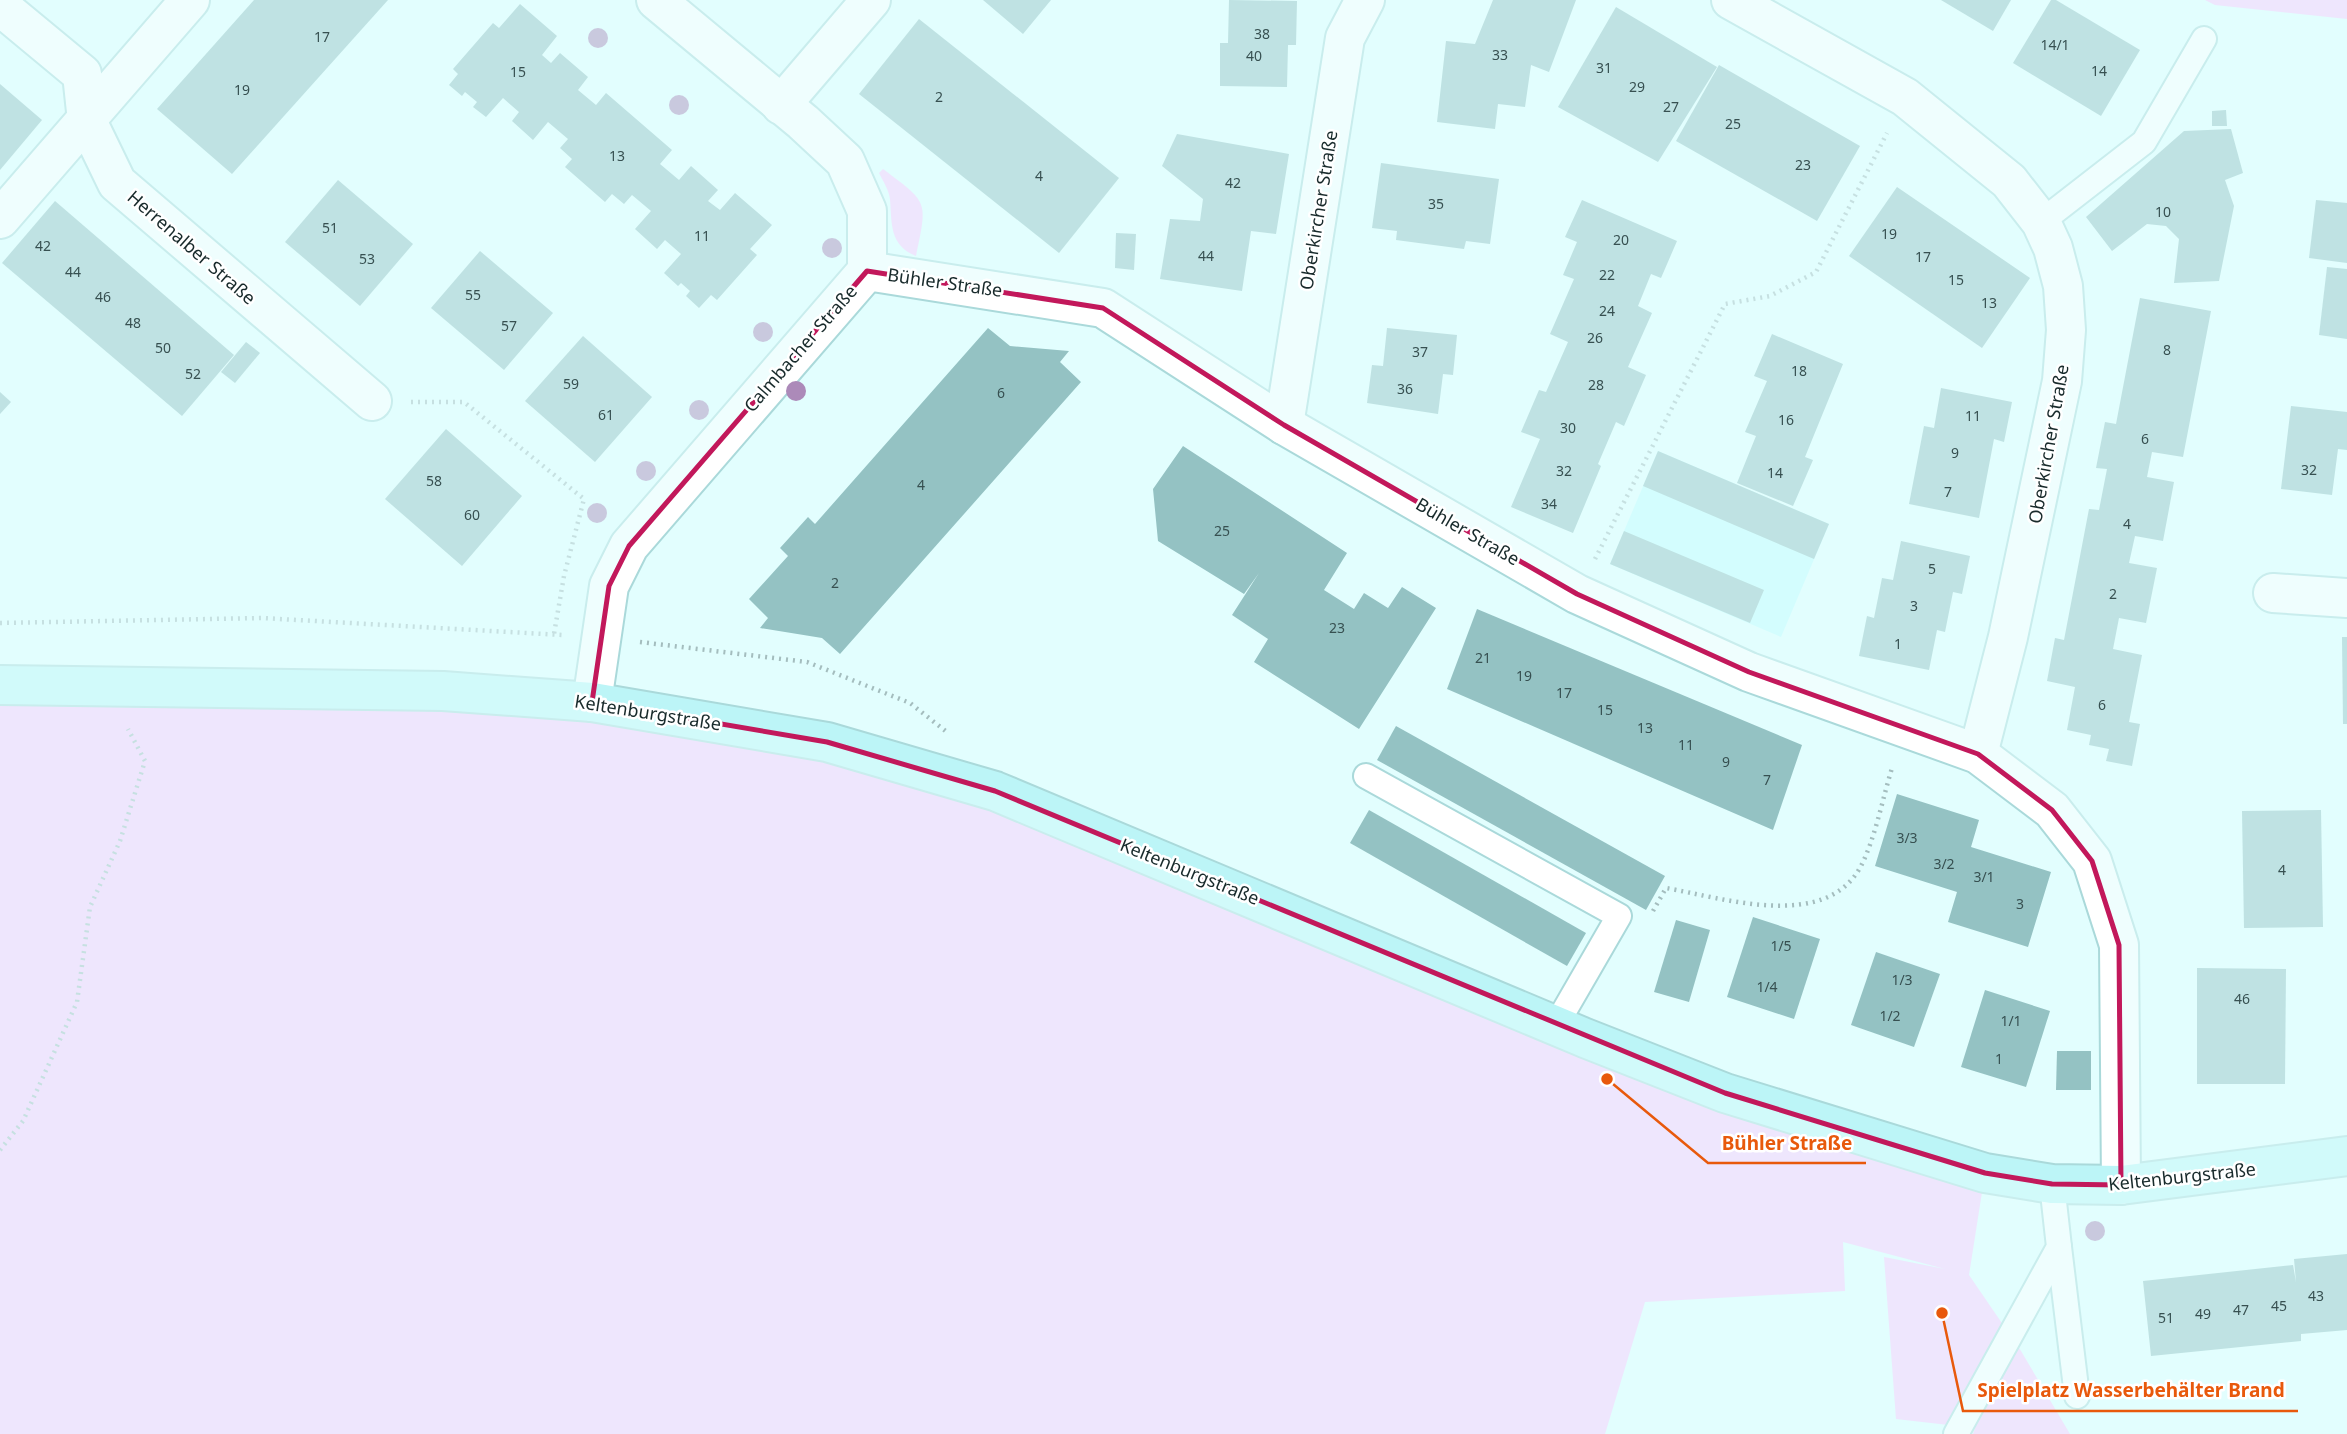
<svg xmlns="http://www.w3.org/2000/svg" width="2347" height="1434" viewBox="0 0 2347 1434" font-family="'Noto Sans',sans-serif">
<style>
.built{fill:#c2fdfe}
.green{fill:#fdcafc}
.building{fill:#94c2c3}
.lines{fill:none;stroke-linecap:round;stroke-linejoin:round}
.lane-casing{stroke:#aad9da;stroke-width:28}
.street-casing{stroke:#aad9da;stroke-width:42}
.secondary-casing{stroke:#aad9da;stroke-width:42}
.path{stroke:#a4bdbe;stroke-width:4.5;stroke-dasharray:2 5;stroke-linecap:butt}
.lane{stroke:#fff;stroke-width:24}
.street{stroke:#fff;stroke-width:38}
.secondary{stroke:#bcf5f7;stroke-width:38}
.tree{fill:#ac8ab9}
.marked{fill:none;stroke:#c2185b;stroke-width:5;stroke-linejoin:round}
.labels{text-anchor:middle;dominant-baseline:central;stroke-width:5;stroke-linejoin:round;paint-order:stroke}
.number-label{font-size:14px;fill:#375051}
.street-label{font-size:18px;fill:#182a2b;stroke:#fff}
.leader{fill:none;stroke:#e8590c;stroke-width:2.5}
.callout-dot{fill:#e8590c;stroke:#fff;stroke-width:2.5}
.callout-label{font-size:19px;text-anchor:middle;font-weight:bold;fill:#e8590c;stroke:#fff;stroke-width:5;stroke-linejoin:round;paint-order:stroke}
</style>
<rect width="100%" height="100%" fill="#e2fefe"/>
<!-- built -->
<polygon class="built" points="1658,451 1829,524 1781,637 1610,564"/>
<!-- green -->
<g class="green">
<polygon points="2205,0 2347,0 2347,19 2215,5"/>
<path d="M 883,169 C 928,203 928,200 916,256 C 889,245 892,223 890,199 C 889,190 883,181 879,173 Z"/>
<polygon points="0,689 443,691 827,742 1985,1173 1969,1275 2021,1351 2070,1434 1973,1434 1975,1428 1896,1419 1884,1257 1945,1269 1843,1242 1845,1291 1645,1302 1605,1434 0,1434"/>
</g>
<!-- building -->
<g class="building">
<polygon points="254,0 388,0 232,174 157,109"/>
<polygon points="983,0 1051,0 1023,34"/>
<polygon points="1229,0 1297,1 1296,45 1288,45 1287,87 1220,86 1220,43 1228,43"/>
<polygon points="1493,0 1576,0 1549,72 1531,65 1525,107 1498,104 1495,129 1437,122 1446,41 1475,44"/>
<polygon points="1941,0 2011,0 1993,31"/>
<polygon points="2051,0 2056,0 2140,50 2101,116 2013,63"/>
<polygon points="520,4 557,36 542,55 551,63 560,53 588,77 578,90 596,105 606,93 672,150 660,164 679,180 691,166 718,190 708,201 720,210 735,193 772,225 750,249 757,255 717,300 711,295 699,308 686,296 690,291 681,283 678,286 664,273 681,254 665,240 657,249 635,229 651,211 632,195 624,204 612,194 605,202 565,167 572,159 560,148 568,139 548,122 533,140 512,121 519,112 503,98 486,117 473,107 477,102 465,92 462,96 449,85 458,74 453,69 493,23 499,28"/>
<polygon points="1616,7 1717,67 1658,162 1558,107"/>
<polygon points="919,19 1119,178 1059,253 859,94"/>
<polygon points="1719,65 1860,146 1817,221 1676,141"/>
<polygon points="0,84 42,120 0,170"/>
<polygon points="2226,110 2227,126 2212,126 2212,111"/>
<polygon points="2231,129 2243,173 2225,180 2234,206 2219,281 2174,283 2179,239 2166,226 2147,224 2112,251 2086,217 2184,131"/>
<polygon points="1177,134 1289,154 1276,234 1251,231 1242,291 1160,279 1170,219 1200,221 1203,199 1162,166"/>
<polygon points="1381,163 1499,179 1490,244 1466,241 1464,249 1396,240 1397,231 1372,228"/>
<polygon points="338,180 413,244 360,306 285,242"/>
<polygon points="1897,187 2030,278 1982,348 1849,256"/>
<polygon points="1582,200 1677,241 1661,278 1651,274 1638,306 1652,313 1628,367 1646,375 1624,426 1616,422 1598,464 1601,466 1573,533 1511,507 1540,439 1521,432 1539,390 1546,392 1568,342 1550,334 1574,279 1563,275 1577,242 1565,237"/>
<polygon points="2316,200 2347,203 2347,263 2309,258"/>
<polygon points="55,201 234,355 182,416 2,263"/>
<polygon points="1116,233 1136,234 1134,270 1115,268"/>
<polygon points="480,251 553,313 504,370 431,308"/>
<polygon points="2327,267 2347,269 2347,339 2319,335"/>
<polygon points="2140,298 2211,311 2183,457 2152,452 2147,477 2174,482 2163,541 2135,536 2129,563 2157,568 2146,623 2119,618 2113,649 2142,655 2129,722 2140,724 2132,766 2106,761 2109,749 2089,745 2091,735 2067,730 2075,687 2047,681 2055,638 2064,640 2089,509 2099,510 2107,469 2096,468 2105,422 2116,424"/>
<polygon points="988,328 1010,346 1069,351 1060,362 1081,382 840,654 822,638 760,628 768,618 749,599 788,556 780,548 808,517 815,524"/>
<polygon points="1387,328 1457,335 1453,375 1443,374 1438,414 1367,403 1372,365 1383,366"/>
<polygon points="1772,334 1843,364 1805,457 1813,460 1793,506 1737,483 1756,436 1745,432 1767,381 1754,376"/>
<polygon points="583,336 652,397 595,462 525,401"/>
<polygon points="246,342 260,353 235,383 221,372"/>
<polygon points="1941,388 2012,402 2004,442 1994,439 1979,518 1909,504 1924,426 1934,428"/>
<polygon points="0,392 11,402 0,414"/>
<polygon points="2291,406 2347,412 2347,450 2338,449 2332,495 2281,489"/>
<polygon points="446,429 522,496 462,566 385,499"/>
<polygon points="1183,446 1347,553 1324,590 1354,609 1364,593 1388,608 1402,587 1436,608 1359,729 1254,662 1268,639 1232,615 1259,573 1244,594 1158,541 1153,489"/>
<polygon points="1658,451 1829,524 1814,559 1643,486"/>
<polygon points="1624,531 1764,590 1750,623 1610,564"/>
<polygon points="1901,541 1970,556 1962,594 1953,592 1945,632 1937,630 1929,670 1859,656 1867,616 1874,618 1882,578 1893,580"/>
<polygon points="1477,609 1802,745 1773,830 1447,689"/>
<polygon points="2342,637 2347,637 2347,724 2343,724"/>
<polygon points="1396,726 1665,876 1646,910 1377,760"/>
<polygon points="1897,794 1979,820 1971,847 2051,872 2028,947 1948,922 1957,892 1875,866"/>
<polygon points="1369,810 1586,933 1567,966 1350,843"/>
<polygon points="2321,810 2323,927 2244,928 2242,811"/>
<polygon points="1753,917 1820,939 1794,1019 1727,997"/>
<polygon points="1676,920 1710,930 1689,1002 1654,992"/>
<polygon points="1876,952 1940,974 1914,1047 1851,1025"/>
<polygon points="2197,968 2286,969 2285,1084 2197,1084"/>
<polygon points="1985,990 2050,1011 2026,1087 1961,1067"/>
<polygon points="2057,1051 2091,1051 2091,1090 2056,1090"/>
<polygon points="2347,1254 2347,1330 2301,1334 2301,1341 2151,1356 2143,1281 2293,1265 2296,1282 2294,1259"/>
</g>
<g class="lines">
<defs>
<g id="lane">
<polyline points="2041,222 2144,142 2204,39"/>
<polyline points="1366,776 1619,916 1556,1025"/>
<polyline points="2059,1247 2077,1396"/>
<polyline points="1956,1434 2059,1247 2052,1184"/>
</g>
<g id="street">
<polyline points="1731,0 1905,97 2009,181 2041,222 2053,248 2063,286 2066,330 2062,381 2008,637 1978,754"/>
<polyline points="0,6 82,74 87,121 117,183 372,401"/>
<polyline points="781,105 871,0"/>
<polyline points="0,219 190,0"/>
<polyline points="867,271 1103,308 1284,425 1577,594 1749,672 1978,754 2052,810 2092,861 2119,945 2121,1185"/>
<polyline points="1284,425 1345,38 1365,0"/>
<polyline points="2273,593 2347,598"/>
<polyline points="592,702 609,586 629,546 867,271 867,211 845,161 803,122 656,0"/>
</g>
<polyline id="secondary" points="0,685 443,691 592,702 827,742 995,791 1585,1038 1725,1093 1985,1173 2052,1184 2121,1185 2347,1156"/>
</defs>
<!-- lane casing -->
<use href="#lane" class="lane-casing"/>
<!-- street casing -->
<use href="#street" class="street-casing"/>
<!-- secondary casing -->
<use href="#secondary" class="secondary-casing"/>
<!-- path -->
<g class="path">
<polyline points="411,402 464,402 584,499 564,576 554,634"/>
<polyline points="1595,559 1725,304 1770,296 1816,272 1887,133"/>
<polyline points="0,623 262,618 562,635"/>
<polyline points="640,642 807,662 910,703 948,733"/>
<path d="M 1653,911 L 1666,888 C 1723,898 1826,932 1861,866 C 1875,839 1883,797 1892,768"/>
<polyline points="0,1150 23,1121 77,1002 90,907 120,841 145,761 128,729"/>
</g>
<!-- lane -->
<use href="#lane" class="lane"/>
<!-- street -->
<use href="#street" class="street"/>
<!-- secondary -->
<use href="#secondary" class="secondary"/>
</g>
<!-- trees -->
<g class="tree">
<circle cx="598" cy="38" r="10"/>
<circle cx="679" cy="105" r="10"/>
<circle cx="832" cy="248" r="10"/>
<circle cx="763" cy="332" r="10"/>
<circle cx="796" cy="391" r="10"/>
<circle cx="699" cy="410" r="10"/>
<circle cx="646" cy="471" r="10"/>
<circle cx="597" cy="513" r="10"/>
<circle cx="2095" cy="1231" r="10"/>
</g>
<!-- marked area -->
<path d="M0 0H2347V1434H0ZM 867,271 L 1103,308 L 1284,425 L 1577,594 L 1749,672 L 1978,754 L 2052,810 L 2092,861 L 2119,945 L 2121,1185 L 2052,1184 L 1985,1173 L 1725,1093 L 995,791 L 827,742 L 592,702 L 609,586 L 629,546 Z" fill="#e2fefe" fill-opacity=".55" fill-rule="evenodd"/>
<path class="marked" d="M 867,271 L 1103,308 L 1284,425 L 1577,594 L 1749,672 L 1978,754 L 2052,810 L 2092,861 L 2119,945 L 2121,1185 L 2052,1184 L 1985,1173 L 1725,1093 L 995,791 L 827,742 L 592,702 L 609,586 L 629,546 Z"/>
<g class="labels">
<!-- number labels -->
<g class="number-label">
<text x="1262" y="33">38</text>
<text x="322" y="36">17</text>
<text x="2055" y="44">14/1</text>
<text x="1500" y="54">33</text>
<text x="1254" y="55">40</text>
<text x="1604" y="67">31</text>
<text x="2099" y="70">14</text>
<text x="518" y="71">15</text>
<text x="1637" y="86">29</text>
<text x="242" y="89">19</text>
<text x="939" y="96">2</text>
<text x="1671" y="106">27</text>
<text x="1733" y="123">25</text>
<text x="617" y="155">13</text>
<text x="1803" y="164">23</text>
<text x="1039" y="175">4</text>
<text x="1233" y="182">42</text>
<text x="1436" y="203">35</text>
<text x="2163" y="211">10</text>
<text x="330" y="227">51</text>
<text x="1889" y="233">19</text>
<text x="702" y="235">11</text>
<text x="1621" y="239">20</text>
<text x="43" y="245">42</text>
<text x="1206" y="255">44</text>
<text x="1923" y="256">17</text>
<text x="367" y="258">53</text>
<text x="73" y="271">44</text>
<text x="1607" y="274">22</text>
<text x="1956" y="279">15</text>
<text x="473" y="294">55</text>
<text x="103" y="296">46</text>
<text x="1989" y="302">13</text>
<text x="1607" y="310">24</text>
<text x="133" y="322">48</text>
<text x="509" y="325">57</text>
<text x="1595" y="337">26</text>
<text x="163" y="347">50</text>
<text x="2167" y="349">8</text>
<text x="1420" y="351">37</text>
<text x="1799" y="370">18</text>
<text x="193" y="373">52</text>
<text x="571" y="383">59</text>
<text x="1596" y="384">28</text>
<text x="1405" y="388">36</text>
<text x="1001" y="392">6</text>
<text x="606" y="414">61</text>
<text x="1973" y="415">11</text>
<text x="1786" y="419">16</text>
<text x="1568" y="427">30</text>
<text x="2145" y="438">6</text>
<text x="1955" y="452">9</text>
<text x="2309" y="469">32</text>
<text x="1564" y="470">32</text>
<text x="1775" y="472">14</text>
<text x="434" y="480">58</text>
<text x="921" y="484">4</text>
<text x="1948" y="491">7</text>
<text x="1549" y="503">34</text>
<text x="472" y="514">60</text>
<text x="2127" y="523">4</text>
<text x="1222" y="530">25</text>
<text x="1932" y="568">5</text>
<text x="835" y="582">2</text>
<text x="2113" y="593">2</text>
<text x="1914" y="605">3</text>
<text x="1337" y="627">23</text>
<text x="1898" y="643">1</text>
<text x="1483" y="657">21</text>
<text x="1524" y="675">19</text>
<text x="1564" y="692">17</text>
<text x="2102" y="704">6</text>
<text x="1605" y="709">15</text>
<text x="1645" y="727">13</text>
<text x="1686" y="744">11</text>
<text x="1726" y="761">9</text>
<text x="1767" y="779">7</text>
<text x="1907" y="837">3/3</text>
<text x="1944" y="863">3/2</text>
<text x="2282" y="869">4</text>
<text x="1984" y="876">3/1</text>
<text x="2020" y="903">3</text>
<text x="1781" y="945">1/5</text>
<text x="1902" y="979">1/3</text>
<text x="1767" y="986">1/4</text>
<text x="2242" y="998">46</text>
<text x="1890" y="1015">1/2</text>
<text x="2011" y="1020">1/1</text>
<text x="1999" y="1058">1</text>
<text x="2316" y="1295">43</text>
<text x="2279" y="1305">45</text>
<text x="2241" y="1309">47</text>
<text x="2203" y="1313">49</text>
<text x="2166" y="1317">51</text>
</g>
<!-- street labels -->
<g class="street-label">
<text transform="translate(1318 210) rotate(-81)">Oberkircher Straße</text>
<text transform="translate(192 247) rotate(41)">Herrenalber Straße</text>
<text transform="translate(945 282) rotate(8)">Bühler Straße</text>
<text transform="translate(800 348) rotate(-49)">Calmbacher Straße</text>
<text transform="translate(2048 444) rotate(-80)">Oberkircher Straße</text>
<text transform="translate(1468 531) rotate(30)">Bühler Straße</text>
<text transform="translate(648 712) rotate(9)">Keltenburgstraße</text>
<text transform="translate(1190 871) rotate(22)">Keltenburgstraße</text>
<text transform="translate(2182 1176) rotate(-6)">Keltenburgstraße</text>
</g>
</g>
<!-- callouts -->
<path class="leader" d="M1607 1079L1708 1163H1866M1942 1313L1963 1411H2298"/>
<g class="callout-dot">
<circle cx="1607" cy="1079" r="7"/>
<circle cx="1942" cy="1313" r="7"/>
</g>
<g class="callout-label">
<text x="1787" y="1150">Bühler Straße</text>
<text x="2131" y="1397">Spielplatz Wasserbehälter Brand</text>
</g>
</svg>
